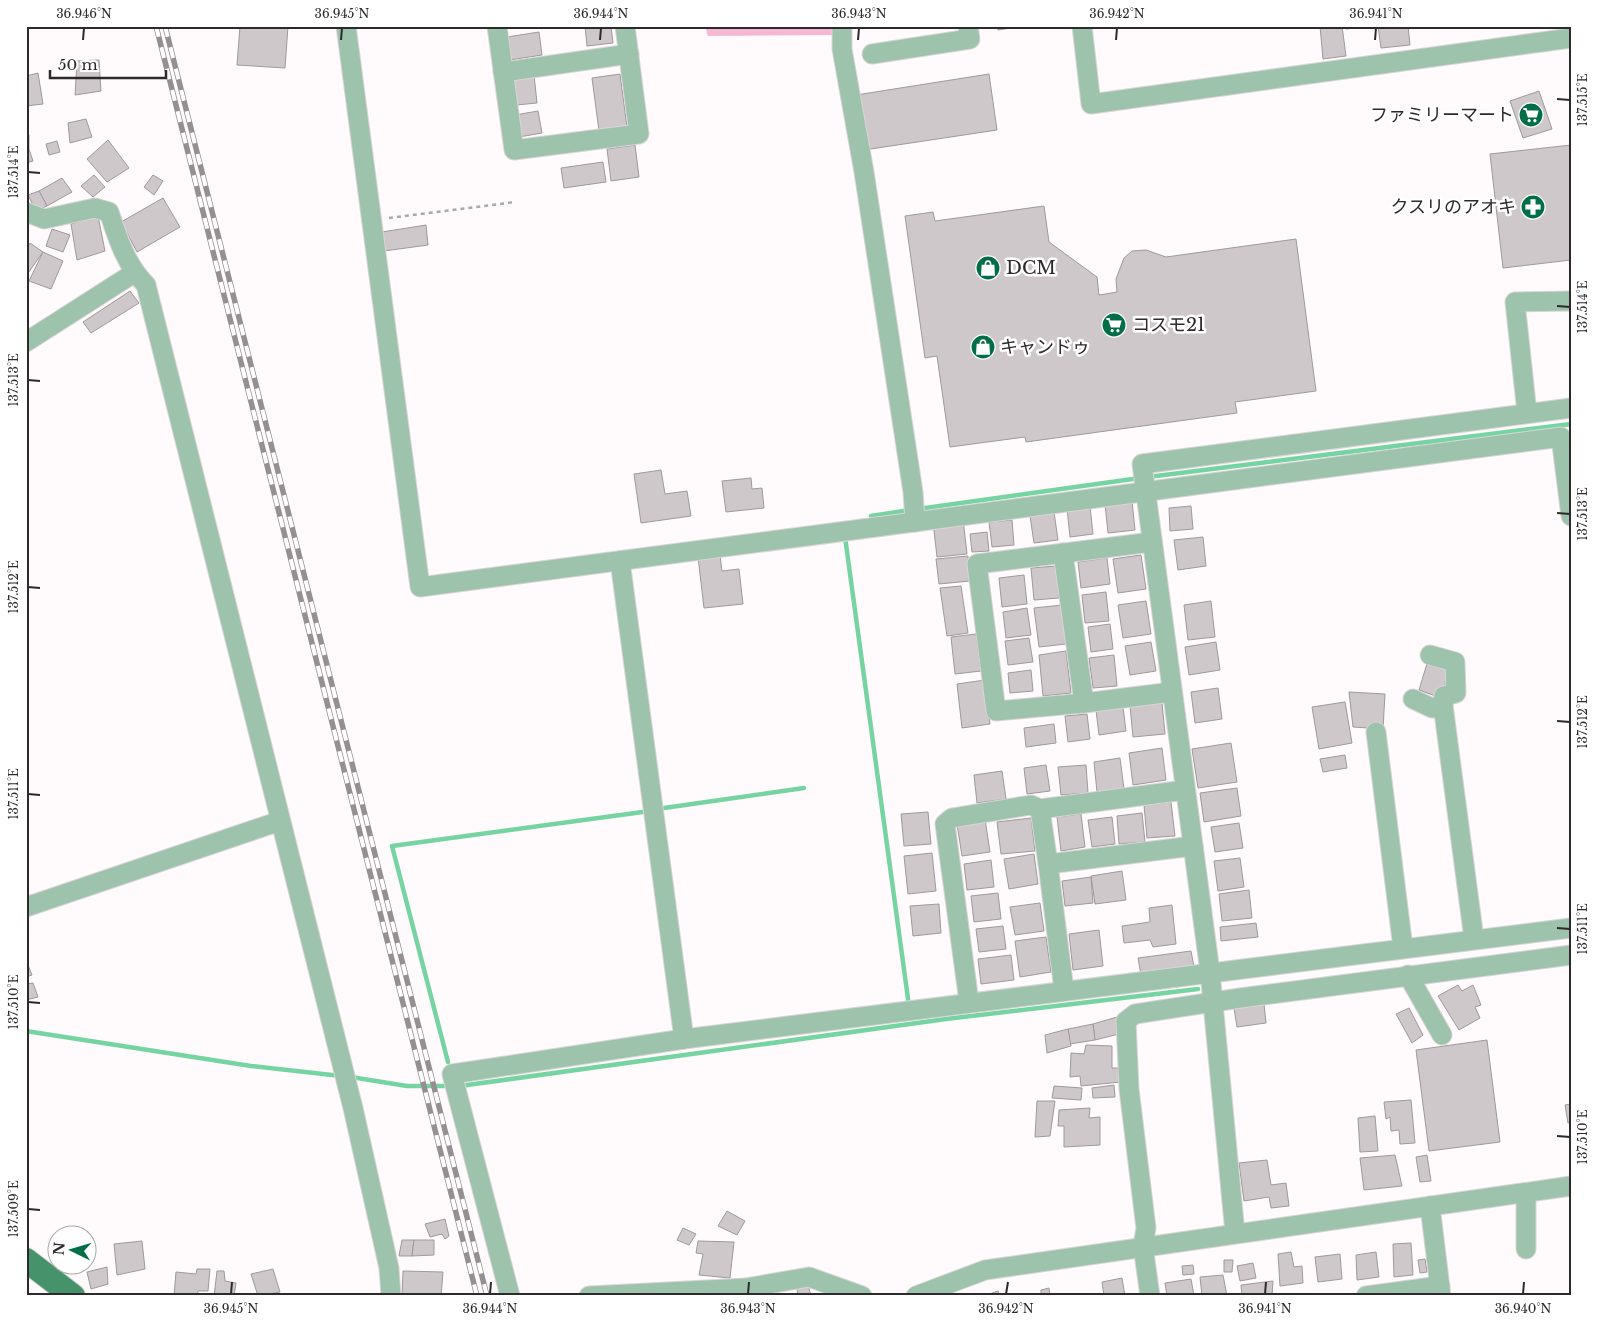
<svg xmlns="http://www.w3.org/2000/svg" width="1597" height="1322" viewBox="0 0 1597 1322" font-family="'Libre Baskerville','Noto Sans JP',serif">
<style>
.green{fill:#f5b7d1}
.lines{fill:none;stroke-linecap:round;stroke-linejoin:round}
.stream{stroke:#76d4a3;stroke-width:4.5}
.building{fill:#cfc8cb;stroke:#a0999c}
.minor-casing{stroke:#d9d5d6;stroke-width:21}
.major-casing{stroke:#d9d5d6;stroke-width:26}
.path{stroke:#aca8a9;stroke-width:2.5;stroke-dasharray:4 4;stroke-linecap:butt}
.minor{stroke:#9dc3ad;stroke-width:19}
.major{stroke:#45926b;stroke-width:24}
.rail-casing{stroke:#949091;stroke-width:5.5}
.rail{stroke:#fff;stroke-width:4;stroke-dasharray:11;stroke-linecap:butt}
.ticks{fill:none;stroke:#2d2a2b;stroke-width:2}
.labels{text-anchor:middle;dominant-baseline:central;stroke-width:5;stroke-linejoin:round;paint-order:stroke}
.poi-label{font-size:18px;fill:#2d2a2b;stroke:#fff;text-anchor:start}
.neatline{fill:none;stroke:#2d2a2b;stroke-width:2}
.ticks-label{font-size:12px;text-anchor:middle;fill:#2d2a2b}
</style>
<rect width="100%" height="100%" fill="#fffafc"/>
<!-- green -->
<polygon class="green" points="705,26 835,26 835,35 708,36"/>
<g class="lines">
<!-- stream -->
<g class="stream">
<polyline points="1148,477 1571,424"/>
<polyline points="918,509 1140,478"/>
<polyline points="871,516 910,510"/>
<polyline points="845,537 909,1006"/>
<polyline points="657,809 804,788"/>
<polyline points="26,1031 251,1066 341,1076"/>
<polyline points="448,1062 392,846 650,811"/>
<polyline points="351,1077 407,1086 450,1086"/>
<polyline points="460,1086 946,1019 1198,989"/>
</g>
</g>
<!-- building -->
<g class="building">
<polygon points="240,26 288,26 285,68 237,65"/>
<polygon points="585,26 611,26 613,43 587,46"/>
<polygon points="998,26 1024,26 998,30"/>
<polygon points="1320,26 1342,26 1346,56 1323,59"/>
<polygon points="1346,26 1370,26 1346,29"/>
<polygon points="1378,26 1408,26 1410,45 1381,48"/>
<polygon points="539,32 542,55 510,60 507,37"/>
<polygon points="99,60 101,91 75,95 77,61"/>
<polygon points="38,73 43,104 26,106 26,76"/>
<polygon points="620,74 627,127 599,131 592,78"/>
<polygon points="989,74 997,130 864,150 856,95"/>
<polygon points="534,75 537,103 516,105 512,77"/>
<polygon points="1539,91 1552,129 1523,138 1510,101"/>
<polygon points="538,111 542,133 519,137 515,115"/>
<polygon points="86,119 92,137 70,143 68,123"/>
<polygon points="26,135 29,135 29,149 26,150"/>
<polygon points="108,140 129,168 107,182 87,159"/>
<polygon points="57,141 60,152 49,155 46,144"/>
<polygon points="635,145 639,177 611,181 607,149"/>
<polygon points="1571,145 1571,260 1503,268 1490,154"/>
<polygon points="29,149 33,161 26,163 26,150"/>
<polygon points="603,162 606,182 564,188 561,168"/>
<polygon points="94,175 105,187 93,197 81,186"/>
<polygon points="153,175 163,181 154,195 144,187"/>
<polygon points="62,178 72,192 47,206 39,191"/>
<polygon points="39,191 47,206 36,211 28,195"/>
<polygon points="163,198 180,227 137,252 121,222"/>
<polygon points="1044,206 1049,242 1097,277 1099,295 1117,292 1116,279 1124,258 1132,251 1146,250 1166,257 1296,239 1316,391 1235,402 1237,413 1026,442 1025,437 950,447 937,356 925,358 905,216 933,212 935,221"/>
<polygon points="98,216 105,251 77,260 71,224"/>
<polygon points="426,225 428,245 384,251 382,232"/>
<polygon points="52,229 70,235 63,252 46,246"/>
<polygon points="30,243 43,252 26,276 26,250"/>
<polygon points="43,252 63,261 51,289 29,281"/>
<polygon points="130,291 139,303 91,333 83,322"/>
<polygon points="661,470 665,494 687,491 691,516 641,523 634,474"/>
<polygon points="751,478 752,489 762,488 764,508 726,512 722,481"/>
<polygon points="1132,501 1135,530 1108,533 1105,504"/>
<polygon points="1090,506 1093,534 1070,537 1067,508"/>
<polygon points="1191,506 1193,529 1170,531 1169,508"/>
<polygon points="1054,512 1058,540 1034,543 1030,516"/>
<polygon points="963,519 967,554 937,557 933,522"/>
<polygon points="1012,520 1014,545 992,547 989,522"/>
<polygon points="987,532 989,551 972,552 970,534"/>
<polygon points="1203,537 1206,566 1178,570 1174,540"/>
<polygon points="720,555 722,571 739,569 743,604 704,608 698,557"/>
<polygon points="1141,555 1146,589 1118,593 1113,559"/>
<polygon points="968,556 970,581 939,584 936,559"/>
<polygon points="1107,558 1110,584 1081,588 1078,562"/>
<polygon points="1056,566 1059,598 1034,600 1031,568"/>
<polygon points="1024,575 1027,604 1002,607 999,578"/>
<polygon points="961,586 968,633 947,636 940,588"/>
<polygon points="1106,592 1109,621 1085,623 1082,595"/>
<polygon points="1146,601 1151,634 1123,638 1118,605"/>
<polygon points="1211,601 1215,637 1188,640 1184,605"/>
<polygon points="1062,605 1066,644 1039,647 1034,608"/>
<polygon points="1027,608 1031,635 1006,638 1003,612"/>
<polygon points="1110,624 1113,649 1091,652 1088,627"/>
<polygon points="976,634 981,671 955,674 951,637"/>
<polygon points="1029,638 1033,662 1008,665 1005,641"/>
<polygon points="1151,642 1156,671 1130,675 1125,646"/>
<polygon points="1216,642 1220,670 1189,675 1185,647"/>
<polygon points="1066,651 1071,693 1043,696 1039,655"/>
<polygon points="1114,655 1117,686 1093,688 1089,658"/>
<polygon points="1429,657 1451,665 1441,698 1419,690"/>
<polygon points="1031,670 1033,691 1010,693 1008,673"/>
<polygon points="985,680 990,724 962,728 957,684"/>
<polygon points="1218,688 1222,719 1195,723 1191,692"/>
<polygon points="1349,692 1385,694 1383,729 1353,727"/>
<polygon points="1345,702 1352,743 1319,749 1312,707"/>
<polygon points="1162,703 1165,734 1133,737 1130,706"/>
<polygon points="1123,707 1126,731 1099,735 1096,710"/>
<polygon points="1087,714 1090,739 1068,742 1065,716"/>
<polygon points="1054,724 1056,743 1026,747 1024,728"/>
<polygon points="1231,743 1237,782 1198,788 1192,749"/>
<polygon points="1162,748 1166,780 1133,785 1129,753"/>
<polygon points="1345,755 1347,768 1323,772 1320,759"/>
<polygon points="1120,758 1124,789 1097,792 1094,762"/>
<polygon points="1046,765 1050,791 1027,794 1024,768"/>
<polygon points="1086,765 1088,793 1061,795 1058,767"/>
<polygon points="1002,771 1006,799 977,803 974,775"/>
<polygon points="1237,788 1241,816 1204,822 1200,793"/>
<polygon points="1171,802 1175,836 1147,838 1144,805"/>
<polygon points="928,812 931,844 904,846 901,814"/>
<polygon points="1142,813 1145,842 1119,844 1117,816"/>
<polygon points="1081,814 1085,847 1061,851 1057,817"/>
<polygon points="1112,817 1115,844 1092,847 1088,820"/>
<polygon points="1031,818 1035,851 1001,854 997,822"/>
<polygon points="985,819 990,852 962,856 957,824"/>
<polygon points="1239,823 1243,848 1215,852 1211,827"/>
<polygon points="932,853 936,891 908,894 904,856"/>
<polygon points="1034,854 1038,884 1009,889 1004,859"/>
<polygon points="1240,858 1244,887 1218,891 1214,861"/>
<polygon points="991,860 994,887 967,890 964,864"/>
<polygon points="1122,871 1126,900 1095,904 1091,876"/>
<polygon points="1091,877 1093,903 1065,906 1062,881"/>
<polygon points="1249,890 1252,918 1222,921 1219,894"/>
<polygon points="998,893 1001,919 974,922 971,896"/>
<polygon points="1040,903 1044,931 1015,935 1010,907"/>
<polygon points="939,904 941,933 913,936 910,906"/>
<polygon points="1172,905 1176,944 1153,947 1150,940 1124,943 1122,926 1150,922 1149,908"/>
<polygon points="1256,923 1258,937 1221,941 1220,927"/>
<polygon points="1003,926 1006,949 979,952 976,929"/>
<polygon points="1099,930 1103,966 1073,970 1069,934"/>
<polygon points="1046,937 1051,972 1020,977 1015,941"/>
<polygon points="1191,951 1194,967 1141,975 1138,958"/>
<polygon points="1011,955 1014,980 981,984 978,959"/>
<polygon points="26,960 32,975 26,977"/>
<polygon points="33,983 38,997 26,1000 26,984"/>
<polygon points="1458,985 1462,991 1473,985 1481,1005 1475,1007 1480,1018 1459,1030 1438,996"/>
<polygon points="1264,1004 1266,1023 1237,1027 1234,1008"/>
<polygon points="1409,1008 1423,1035 1412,1043 1396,1014"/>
<polygon points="1117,1017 1119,1034 1095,1040 1093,1024"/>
<polygon points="1093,1024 1095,1040 1070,1044 1068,1029"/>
<polygon points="1068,1029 1071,1046 1047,1053 1045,1035"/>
<polygon points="1487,1040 1500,1142 1429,1151 1416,1050"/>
<polygon points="1086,1045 1112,1046 1112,1068 1118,1068 1121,1082 1081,1086 1080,1076 1070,1077 1071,1053 1084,1054"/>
<polygon points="1114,1085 1115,1097 1093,1098 1092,1088"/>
<polygon points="1054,1086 1082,1088 1081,1100 1052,1098"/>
<polygon points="1411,1100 1415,1143 1400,1144 1399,1130 1391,1131 1390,1117 1386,1119 1384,1102"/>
<polygon points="1037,1101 1055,1101 1050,1136 1035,1137"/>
<polygon points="1571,1104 1571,1122 1568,1123 1565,1105"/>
<polygon points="1090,1108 1089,1118 1100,1117 1100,1145 1064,1147 1064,1126 1058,1126 1059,1110"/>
<polygon points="1375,1116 1378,1151 1360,1152 1358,1118"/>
<polygon points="1395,1155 1402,1186 1364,1190 1360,1158"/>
<polygon points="1427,1155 1431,1181 1420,1182 1416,1157"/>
<polygon points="1267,1160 1271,1185 1286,1183 1289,1206 1271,1208 1269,1197 1244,1201 1239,1163"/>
<polygon points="727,1211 745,1221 737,1235 718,1226"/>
<polygon points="445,1219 449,1236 445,1239 442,1234 430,1237 425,1224"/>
<polygon points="683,1228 696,1234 689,1245 677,1240"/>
<polygon points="402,1240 414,1240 412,1256 399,1256"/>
<polygon points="414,1240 434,1240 434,1255 412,1256"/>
<polygon points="142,1241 145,1269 117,1275 114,1244"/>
<polygon points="698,1241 734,1242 730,1278 699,1275 703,1254 696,1253"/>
<polygon points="1411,1243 1413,1275 1394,1277 1393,1244"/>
<polygon points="1291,1252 1294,1267 1302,1266 1303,1283 1280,1286 1278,1254"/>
<polygon points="1376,1252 1379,1277 1357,1280 1356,1255"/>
<polygon points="1340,1254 1342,1279 1318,1282 1315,1257"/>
<polygon points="1425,1259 1427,1272 1420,1273 1418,1260"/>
<polygon points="1224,1260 1233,1260 1232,1272 1224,1272"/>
<polygon points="1253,1263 1256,1278 1240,1281 1237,1266"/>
<polygon points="1193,1265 1194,1274 1183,1275 1182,1266"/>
<polygon points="107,1267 108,1284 91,1289 87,1272"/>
<polygon points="197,1269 210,1269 208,1291 198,1291 197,1296 174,1296 176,1272 196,1274"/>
<polygon points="273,1269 280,1292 258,1296 251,1274"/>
<polygon points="217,1271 224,1271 225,1281 236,1283 234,1296 214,1296"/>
<polygon points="403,1271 443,1272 441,1296 402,1295"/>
<polygon points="1223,1275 1227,1296 1202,1296 1200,1277"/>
<polygon points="1122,1278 1125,1296 1104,1296 1102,1282"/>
<polygon points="1191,1279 1194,1296 1167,1296 1165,1283"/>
<polygon points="1273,1281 1272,1296 1242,1296 1241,1285"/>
<polygon points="808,1284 811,1296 798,1296 797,1289"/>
<polygon points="1049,1288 1050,1296 1041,1296 1041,1290"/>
<polygon points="998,1291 1000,1296 984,1296"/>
</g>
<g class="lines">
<defs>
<g id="minor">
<polyline points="346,26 420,587 1561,437 1571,516"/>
<polyline points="497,26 514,150 639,134 625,26"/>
<polyline points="842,26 842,49 864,172 913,492 915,522"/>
<polyline points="1082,26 1091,104 1571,38"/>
<polyline points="872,54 970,39 968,26"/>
<polyline points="503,72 629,54"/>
<path d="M 26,212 L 44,219 L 95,208 L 109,212 C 118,239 126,265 146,285 L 353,1108 L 389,1268 L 391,1296"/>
<polyline points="26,342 134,273"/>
<polyline points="1527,413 1515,302 1571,301"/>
<polyline points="1063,553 1084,703 1172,692"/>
<polyline points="620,561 684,1039"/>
<polyline points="1430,655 1455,662 1456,693 1444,696 1443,705"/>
<polyline points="1413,699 1432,708 1443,705 1474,939"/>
<polyline points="1084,703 996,711 977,564 1152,542"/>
<polyline points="1376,732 1403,948"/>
<polyline points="1048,864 1040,809 1185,790"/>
<polyline points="26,907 280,821"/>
<polyline points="1408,975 1442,1035"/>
<polyline points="1064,990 1048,864 1193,846"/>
<polyline points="969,1002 945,824 952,818 1031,805 1040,809"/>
<polyline points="1526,1193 1526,1249"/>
<polyline points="1430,1206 1441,1296"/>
<polyline points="1235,1233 1210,972 1142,464 1571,408"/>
<polyline points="510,1296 452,1074 684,1039 1571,928"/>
<polyline points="589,1296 746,1288 809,1277 862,1296"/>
<polyline points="916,1296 985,1270 1571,1186"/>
<polyline points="1150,1296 1143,1246 1146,1228 1129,1089 1126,1021 1135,1014 1240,998 1571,955"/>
<polyline points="1366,1296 1440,1286"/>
</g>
<polyline id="major" points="26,1260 73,1296"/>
</defs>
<!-- minor casing -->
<use href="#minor" class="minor-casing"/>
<!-- major casing -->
<use href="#major" class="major-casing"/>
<!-- path -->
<polyline class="path" points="389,218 515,202"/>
<!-- minor -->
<use href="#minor" class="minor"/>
<!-- major -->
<use href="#major" class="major"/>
<defs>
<g id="rail">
<polyline points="156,26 477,1296"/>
<polyline points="165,26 487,1296"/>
</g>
</defs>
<!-- rail casing -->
<use href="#rail" class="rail-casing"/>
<!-- rail -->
<use href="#rail" class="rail"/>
</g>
<!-- ticks -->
<path class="ticks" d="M 83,40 L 84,28M 341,40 L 342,28M 600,40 L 601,28M 858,40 L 859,28M 1116,40 L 1117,28M 1375,40 L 1376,28M 1557,99 L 1570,100M 28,172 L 40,173M 1557,306 L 1570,307M 28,380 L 40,381M 1557,513 L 1570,514M 28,587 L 40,588M 1557,721 L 1570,722M 28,794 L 40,795M 1557,928 L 1570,929M 28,1002 L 40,1003M 1557,1136 L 1570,1137M 28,1209 L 40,1210M 231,1294 L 232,1282M 490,1294 L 491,1282M 748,1294 L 749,1282M 1006,1294 L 1008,1282M 1265,1294 L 1266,1282M 1523,1294 L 1524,1282"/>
<!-- icons -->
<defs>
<symbol id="supermarket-disc" viewBox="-11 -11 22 22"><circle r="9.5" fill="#006e46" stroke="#fff"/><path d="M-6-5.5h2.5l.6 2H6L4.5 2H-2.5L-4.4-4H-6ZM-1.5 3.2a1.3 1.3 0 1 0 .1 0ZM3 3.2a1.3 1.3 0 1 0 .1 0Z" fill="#fff"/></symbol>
<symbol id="pharmacy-disc" viewBox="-11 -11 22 22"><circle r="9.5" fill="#006e46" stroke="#fff"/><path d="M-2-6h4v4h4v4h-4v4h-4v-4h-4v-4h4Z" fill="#fff"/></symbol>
<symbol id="shop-disc" viewBox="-11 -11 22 22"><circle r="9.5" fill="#006e46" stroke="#fff"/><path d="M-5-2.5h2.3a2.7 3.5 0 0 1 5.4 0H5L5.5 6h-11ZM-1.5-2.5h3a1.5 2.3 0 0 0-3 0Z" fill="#fff"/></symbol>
</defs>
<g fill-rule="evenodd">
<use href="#supermarket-disc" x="1517" y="101" width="28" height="28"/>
<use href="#pharmacy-disc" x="1519" y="193" width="28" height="28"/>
<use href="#shop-disc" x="974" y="254" width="28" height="28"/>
<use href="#supermarket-disc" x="1100" y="311" width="28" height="28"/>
<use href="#shop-disc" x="969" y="333" width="28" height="28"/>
</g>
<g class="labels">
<!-- poi labels -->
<g class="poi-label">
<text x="1514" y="115" text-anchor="end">ファミリーマート</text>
<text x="1516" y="207" text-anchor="end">クスリのアオキ</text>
<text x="1006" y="268">DCM</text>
<text x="1132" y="325">コスモ21</text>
<text x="1000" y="347">キャンドゥ</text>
</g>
</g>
<!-- border -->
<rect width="1597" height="1322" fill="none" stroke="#ffffff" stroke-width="55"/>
<!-- north arrow -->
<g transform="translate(72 1250) rotate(275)"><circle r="24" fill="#ffffff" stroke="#abaaaa"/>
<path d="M0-4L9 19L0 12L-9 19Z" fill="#006e46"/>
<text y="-8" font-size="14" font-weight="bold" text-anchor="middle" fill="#2d2a2b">N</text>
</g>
<!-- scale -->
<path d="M50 70v8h116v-8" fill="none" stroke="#2d2a2b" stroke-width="2.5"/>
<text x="58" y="70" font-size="15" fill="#2d2a2b" stroke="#ffffff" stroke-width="4" paint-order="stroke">50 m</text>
<rect x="28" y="28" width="1542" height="1266" class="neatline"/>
<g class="ticks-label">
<text x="84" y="18">36.946°N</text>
<text x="342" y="18">36.945°N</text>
<text x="601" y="18">36.944°N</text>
<text x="859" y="18">36.943°N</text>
<text x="1117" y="18">36.942°N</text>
<text x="1376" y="18">36.941°N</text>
<text transform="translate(1583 100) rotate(-90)" y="4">137.515°E</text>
<text transform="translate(14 172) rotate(-90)" y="4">137.514°E</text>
<text transform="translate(1583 307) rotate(-90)" y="4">137.514°E</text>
<text transform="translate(14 380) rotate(-90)" y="4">137.513°E</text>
<text transform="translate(1583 514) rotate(-90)" y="4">137.513°E</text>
<text transform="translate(14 587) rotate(-90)" y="4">137.512°E</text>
<text transform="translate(1583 722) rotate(-90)" y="4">137.512°E</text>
<text transform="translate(14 794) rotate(-90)" y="4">137.511°E</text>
<text transform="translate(1583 929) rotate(-90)" y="4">137.511°E</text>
<text transform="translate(14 1002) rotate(-90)" y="4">137.510°E</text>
<text transform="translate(1583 1137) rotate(-90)" y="4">137.510°E</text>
<text transform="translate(14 1209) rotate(-90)" y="4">137.509°E</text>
<text x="231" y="1313">36.945°N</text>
<text x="490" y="1313">36.944°N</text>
<text x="748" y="1313">36.943°N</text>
<text x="1006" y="1313">36.942°N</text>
<text x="1265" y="1313">36.941°N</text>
<text x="1523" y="1313">36.940°N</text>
</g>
</svg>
